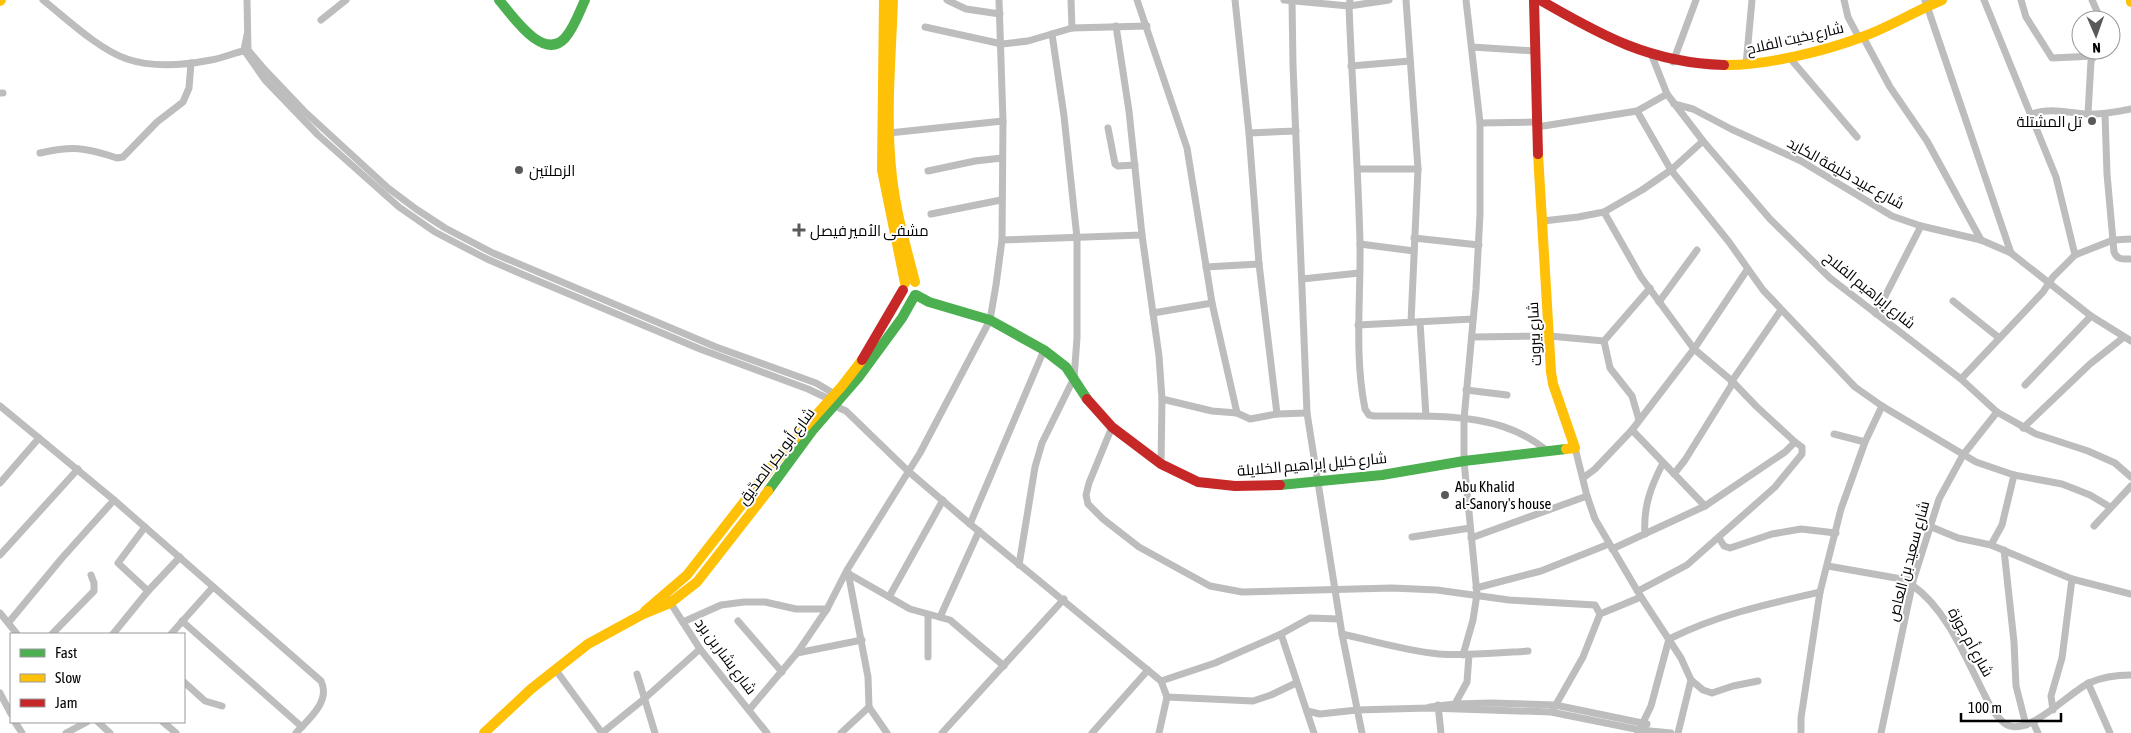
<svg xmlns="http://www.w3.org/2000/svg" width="2131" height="733" viewBox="0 0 2131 733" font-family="'Asap Condensed',Cairo,sans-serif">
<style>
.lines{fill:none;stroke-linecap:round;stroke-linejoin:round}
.street{stroke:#bdbdbd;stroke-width:7}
.fast{stroke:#4caf50;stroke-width:10}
.slow{stroke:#ffc107;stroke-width:10}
.jam{stroke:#c62828;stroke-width:10}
.poi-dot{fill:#595959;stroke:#fff;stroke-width:2}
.labels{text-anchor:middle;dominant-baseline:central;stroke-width:4;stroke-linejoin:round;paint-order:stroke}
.street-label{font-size:15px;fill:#000;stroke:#fff}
.poi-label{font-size:15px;fill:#000;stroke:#fff;text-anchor:start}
</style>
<rect width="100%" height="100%" fill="#fff"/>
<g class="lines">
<!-- street -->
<g class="street">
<path d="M 43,0 C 67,19 98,49 127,59 C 153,68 185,65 211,60 C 224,58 235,52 248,50"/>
<polyline points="247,0 248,50 265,70 304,111 388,188 416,209 445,228 493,253 716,347 816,383 838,396"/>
<polyline points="947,0 966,9 1000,14"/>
<polyline points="1071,0 1072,28"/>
<polyline points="1137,0 1187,148 1212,303 1237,413 1250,419 1277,414 1307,413"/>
<polyline points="1235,0 1249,133 1259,264 1277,414"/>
<polyline points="1284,0 1349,6 1389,0"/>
<polyline points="1292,0 1293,65 1307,413 1342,634 1362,733"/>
<path d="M 1350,0 L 1349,6 C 1352,85 1358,163 1360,242 C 1361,298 1354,354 1365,409 L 1369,415 L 1374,416 C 1432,417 1500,410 1547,451"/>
<polyline points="1406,0 1418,169 1411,322"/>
<polyline points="1844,0 1848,17 1859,38"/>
<polyline points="1925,0 2011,253"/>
<polyline points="2021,0 2026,17 2052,58 2094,56"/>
<polyline points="2092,0 2101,20"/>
<polyline points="321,20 346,0"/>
<polyline points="925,27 1002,44 1028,41 1072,28 1147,26"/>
<polyline points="247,35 244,50 265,80 318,135 399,207 435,232 487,259 524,275 700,349 808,389 829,399 835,406 846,411 908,471 970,524 1161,681 1167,697 1159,733"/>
<polyline points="1863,37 1890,87 1927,141 1981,240"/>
<polyline points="1472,47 1534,51"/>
<polyline points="1652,56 1667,94 1703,141 1770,219 1830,278 1961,379 1997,412 2036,434 2088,451 2115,463 2131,477"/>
<polyline points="1789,57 1857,137"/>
<polyline points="1673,62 1696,0"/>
<polyline points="1746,65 1752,0"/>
<polyline points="1351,66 1410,61"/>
<polyline points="0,93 3,93"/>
<polyline points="1674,104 1693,109 1731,129 1801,161 1892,216 1921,226 1981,240 2011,253 2091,316 2131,341"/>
<polyline points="1637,111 1671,170 1729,242 1763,290 1855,387 1882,406 1976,462 2014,475 2062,484 2090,495 2110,507"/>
<path d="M 2032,114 C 2051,107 2068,113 2087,114 C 2102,115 2116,112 2131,109"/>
<polyline points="2088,114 2091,61 2098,50"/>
<path d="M 2105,114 L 2107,174 L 2114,252 C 2117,260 2123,259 2131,259"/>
<polyline points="1480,123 1536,122"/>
<polyline points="1537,127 1637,111 1667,94"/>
<polyline points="1108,128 1115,164 1118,166 1135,165"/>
<polyline points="889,133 1003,121"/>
<polyline points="1249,133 1296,131"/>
<path d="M 40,153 C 73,146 84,147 117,158 L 123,157 L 157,122 L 183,102 L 189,88 L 191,63"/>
<polyline points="1358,169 1418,169"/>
<polyline points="928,171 975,161 1002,158"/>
<polyline points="1604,212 1641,277 1694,349 1732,381 1756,406 1795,442 1785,452 1705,506 1612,549"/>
<polyline points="931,214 1001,200"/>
<polyline points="1543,221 1578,217 1604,212 1642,190 1671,170 1703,141"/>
<polyline points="1142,235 1159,356 1162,399 1161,464"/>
<polyline points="1414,238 1479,245"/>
<polyline points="1002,240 1142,235 1129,111 1116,26"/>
<polyline points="1360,244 1414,251"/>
<polyline points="2075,255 2113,240 2131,239"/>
<polyline points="1206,267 1259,264"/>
<polyline points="1302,279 1359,273"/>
<polyline points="1953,301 1998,337"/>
<polyline points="1659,302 1697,250"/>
<polyline points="1153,313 1212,303"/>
<polyline points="1876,314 1921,226"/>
<polyline points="1420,322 1426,416"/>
<polyline points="1358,325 1473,319"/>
<polyline points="1472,337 1549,336 1604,341"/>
<polyline points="1961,379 2043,292 2053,277 2075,255 2056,177 1984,0"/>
<polyline points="2025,385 2091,316"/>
<polyline points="1466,390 1507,395"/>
<polyline points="1162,399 1212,411 1237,413"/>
<path d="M 0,406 L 114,500 L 321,681 C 331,701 309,719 296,733"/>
<polyline points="1639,420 1632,396 1610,368 1604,341 1650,288"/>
<polyline points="1112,427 1089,483 1086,495 1088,504 1103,519 1139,547 1210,586 1242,592 1392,588 1437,590 1509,600 1595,605 1600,614"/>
<polyline points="2023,428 2090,364 2124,337"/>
<polyline points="1834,434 1865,442"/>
<polyline points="1575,448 1587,496 1595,519 1641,597 1681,658 1691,680 1703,690 1712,693 1733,686 1758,681"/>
<polyline points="1674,474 1685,460 1731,386 1732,381 1781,310"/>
<polyline points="1583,478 1595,469 1632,430"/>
<polyline points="0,483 39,438"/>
<polyline points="1705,506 1632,430 1694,349 1747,270"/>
<polyline points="970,524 1044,350"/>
<polyline points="1929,526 1958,538 1991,545 2072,579 2131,594"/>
<polyline points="2094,526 2131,486"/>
<polyline points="145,527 118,563 148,591"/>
<path d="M 1645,534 C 1643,507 1651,486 1663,463"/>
<polyline points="1412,537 1470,528"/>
<polyline points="1471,538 1587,496"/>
<polyline points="1719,538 1724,546 1730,548 1772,534 1801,529 1836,533"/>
<polyline points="1991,545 2002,525 2014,475"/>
<polyline points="2004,550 2014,642 2016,686 2026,725"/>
<polyline points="0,555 78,469"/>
<polyline points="1019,565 1035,467 1042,443 1074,378 1077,338 1077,238 1064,116 1052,34"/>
<polyline points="1828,566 1913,581"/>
<polyline points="849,574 910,609 950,620 1004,666"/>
<path d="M 1912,585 C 1951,612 1970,670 1993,711 C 1998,716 2002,724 2010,726 C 2032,733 2070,692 2089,683 C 2102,677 2117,675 2131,675"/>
<polyline points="1476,588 1541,571 1609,544"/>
<polyline points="1638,591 1687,565 1775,487 1802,454 1802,447 1795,442"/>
<polyline points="889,597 943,500"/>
<polyline points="668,599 700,649 767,733"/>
<polyline points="0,613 17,634"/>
<polyline points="928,615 928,657"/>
<polyline points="940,617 979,531"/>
<polyline points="182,621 302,727"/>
<polyline points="738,621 782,672"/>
<polyline points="9,622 62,558 114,500"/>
<polyline points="683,622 721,605 744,602 765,602 796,609 827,609"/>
<polyline points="52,634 94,591 94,583 91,575"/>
<polyline points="113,634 148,591 180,557"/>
<polyline points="171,634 213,587"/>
<polyline points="1281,634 1314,733"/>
<path d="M 1342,634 C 1374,641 1406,651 1439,654 C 1469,656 1498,653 1528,651"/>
<polyline points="797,653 862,640"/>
<polyline points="1463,655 1473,620 1477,594 1464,461 1464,419 1476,289 1480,214 1480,123 1466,0"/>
<polyline points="555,669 602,733"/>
<polyline points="637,674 655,733"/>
<polyline points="1161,681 1215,663 1281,634 1310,618 1339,619"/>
<polyline points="184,682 205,701 222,706"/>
<polyline points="2088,683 2110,733"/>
<polyline points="0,693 11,714"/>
<polyline points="1167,697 1253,701 1271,695 1296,683"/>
<polyline points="1455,704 1467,682 1469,655"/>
<polyline points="1438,705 1441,733"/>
<polyline points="869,707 887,733"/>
<polyline points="1430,707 1455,704 1491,703 1555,705 1647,724"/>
<polyline points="1554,708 1583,657 1600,614 1641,597"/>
<polyline points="749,710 797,653 827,609 847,570 920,453 990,320 996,285 1002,240 1003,121 999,0"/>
<polyline points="2053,710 2051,696 2062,658 2072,579"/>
<polyline points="1307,711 1320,714 1357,710 1428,708 1551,712 1640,730 1671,733"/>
<polyline points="15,722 22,733"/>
<polyline points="98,722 110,733"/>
<polyline points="163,722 176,733"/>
<polyline points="2033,722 2038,733"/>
<polyline points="66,733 87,722"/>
<polyline points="602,733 644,699 700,649"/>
<polyline points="841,733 869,707 868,677 848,572"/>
<polyline points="942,733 1064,599"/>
<polyline points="1092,733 1148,670"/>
<path d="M 1638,733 L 1651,706 L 1669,639 C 1717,615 1767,604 1820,592"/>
<polyline points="1678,733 1691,680"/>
<polyline points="1801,733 1801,718 1820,592 1841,509 1865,442 1882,406"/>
<polyline points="1881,733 1913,581 1939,499 1963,455 1997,412"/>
</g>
<!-- fast -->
<g class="fast">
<path d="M 499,0 C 512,15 543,62 565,38 C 574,28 579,13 585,0"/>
<polyline points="916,295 929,302 990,320 1044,350 1066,367 1087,399"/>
<polyline points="1280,485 1382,475 1464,461 1566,449"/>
<polyline points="768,491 812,431 858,378 902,318 915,295"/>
</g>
<!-- slow -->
<g class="slow">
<polyline points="884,0 882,170 905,283"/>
<path d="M 893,0 C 891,59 885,118 892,177 C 896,213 906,247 915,282"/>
<polyline points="2131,0 2131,2"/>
<polyline points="0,1 1,0"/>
<path d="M 1724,65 C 1764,66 1825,51 1862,37 C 1890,27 1915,11 1942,0"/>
<polyline points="1538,154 1551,372 1553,384 1575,448 1566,449"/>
<polyline points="645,611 687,575 783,452 842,386 862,360"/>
<polyline points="484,733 531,689 588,644 643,614 670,603 697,582 768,491"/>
</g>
<!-- jam -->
<g class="jam">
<polyline points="1534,0 1538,154"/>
<path d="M 1540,0 C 1602,36 1651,63 1724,65"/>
<polyline points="862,360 903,290"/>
<polyline points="1087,399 1112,427 1161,464 1198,482 1235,486 1280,485"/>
</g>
</g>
<!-- markers -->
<g class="poi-dot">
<circle cx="2092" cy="121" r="5"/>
<circle cx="519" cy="170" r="5"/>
<path d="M796.5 222.5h5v5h5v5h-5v5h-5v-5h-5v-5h5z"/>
<circle cx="1445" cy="495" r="5"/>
</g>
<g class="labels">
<!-- street labels -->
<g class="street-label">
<text transform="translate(1795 38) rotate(-13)">شارع بخيت الفلاح</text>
<text transform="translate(1846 173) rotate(29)">شارع عبيد خليفة الكايد</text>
<text transform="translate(1870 290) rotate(39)">شارع إبراهيم الفلاح</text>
<text transform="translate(1534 334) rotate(-93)">شارع بيروت</text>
<text transform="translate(776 456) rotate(-53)">شارع أبو بكر الصدّيق</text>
<text transform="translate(1312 464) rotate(-5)">شارع خليل إبراهيم الخلايلة</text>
<text transform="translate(1908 561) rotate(-75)">شارع سعيد بن العاص</text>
<text transform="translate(1971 642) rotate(61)">شارع أم جوزة</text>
<text transform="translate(726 656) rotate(53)">شارع بشار بن برد</text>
</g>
<!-- poi labels -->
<g class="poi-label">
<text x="2082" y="121" text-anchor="end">تل المشتلة</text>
<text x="529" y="170">الزملتين</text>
<text x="810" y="230">مشفى الأمير فيصل</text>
<text x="1455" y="486">Abu Khalid<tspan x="1455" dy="17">al-Sanory's house</tspan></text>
</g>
</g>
<!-- legend -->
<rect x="10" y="633" width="175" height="90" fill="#ffffff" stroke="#999999"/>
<rect x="20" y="649" width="25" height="8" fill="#4caf50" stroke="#999999"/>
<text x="55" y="658" font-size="15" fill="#000000">Fast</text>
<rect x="20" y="674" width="25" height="8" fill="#ffc107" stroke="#999999"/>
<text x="55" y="683" font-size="15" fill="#000000">Slow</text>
<rect x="20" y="699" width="25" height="8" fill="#c62828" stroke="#999999"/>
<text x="55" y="708" font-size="15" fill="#000000">Jam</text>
<!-- north arrow -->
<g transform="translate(2096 35) rotate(178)"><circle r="24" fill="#ffffff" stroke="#999999"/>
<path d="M0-4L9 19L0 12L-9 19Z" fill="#595959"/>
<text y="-8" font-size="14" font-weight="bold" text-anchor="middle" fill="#000000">N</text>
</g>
<!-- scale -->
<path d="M1961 713v8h100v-8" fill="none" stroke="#000000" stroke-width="2.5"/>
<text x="1968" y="713" font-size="15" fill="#000000" stroke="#ffffff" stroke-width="4" paint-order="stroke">100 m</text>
</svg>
